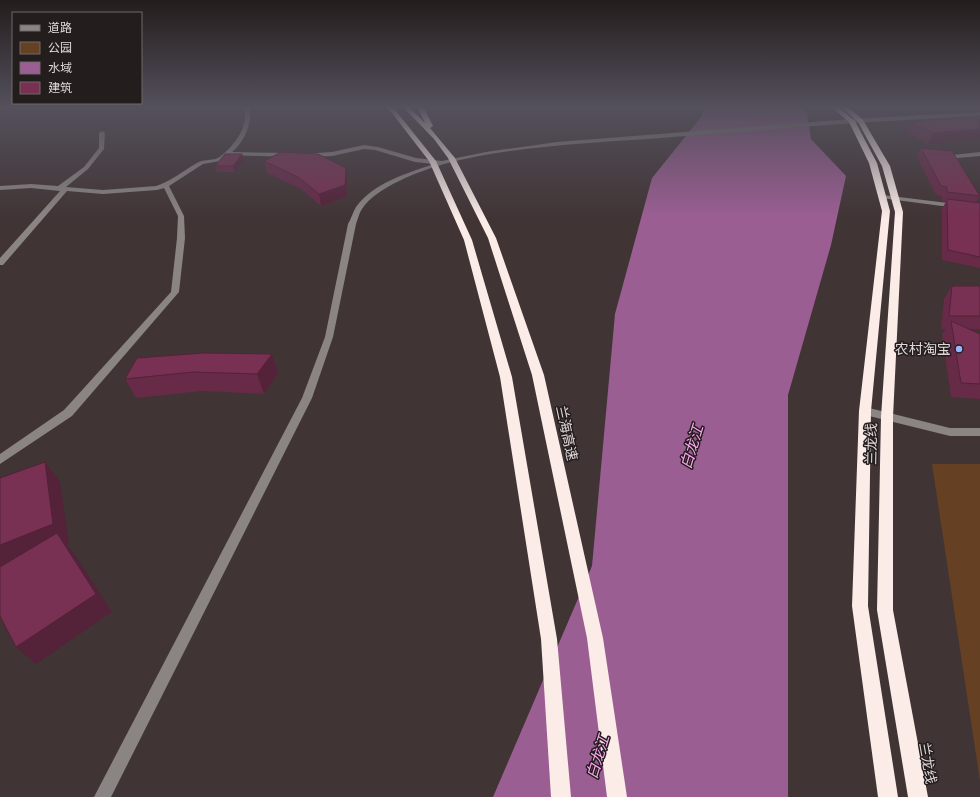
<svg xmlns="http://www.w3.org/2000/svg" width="980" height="797" viewBox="0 0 980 797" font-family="'DejaVu Sans','Noto Sans SC',sans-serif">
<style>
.green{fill:#664023}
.water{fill:#9b5e93}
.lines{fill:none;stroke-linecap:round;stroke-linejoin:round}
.minor{fill:#8a8482;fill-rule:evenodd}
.highway{fill:#fcece8;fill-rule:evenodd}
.wall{fill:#672a47}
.shaded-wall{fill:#542239}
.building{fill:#783152;stroke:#542239}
.poi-dot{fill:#99b5fd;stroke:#231d1e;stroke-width:1.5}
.labels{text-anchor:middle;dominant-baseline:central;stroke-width:3;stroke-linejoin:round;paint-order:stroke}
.poi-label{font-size:14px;fill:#e0d8d8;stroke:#231d1e;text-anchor:end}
.street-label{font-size:14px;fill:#e0d8d8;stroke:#231d1e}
.water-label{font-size:15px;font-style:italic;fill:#fea8f2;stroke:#231d1e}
</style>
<rect width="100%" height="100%" fill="#413435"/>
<!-- green -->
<polygon class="green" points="932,464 980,464 980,781"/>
<!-- water -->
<polygon class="water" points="705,106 799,106 807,113 811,139 846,176 831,245 788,395 788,797 493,797 592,566 615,314 652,178 702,116"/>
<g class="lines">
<!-- minor -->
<g class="minor">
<path d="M 243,106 L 249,106 C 254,120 244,143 232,152 L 289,153 L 292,155 L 289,157 L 228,155 L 220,161 L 203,164 L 169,186 L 184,216 L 185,238 L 179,292 L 72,416 L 0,464 L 0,454 L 64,410 L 171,292 L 177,238 L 178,216 L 164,188 L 157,190 L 103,194 L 67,191 L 3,265 L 0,265 L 0,258 L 60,191 L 31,188 L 0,190 L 0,186 L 31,184 L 58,186 L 84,167 L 99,148 L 99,133 L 102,131 L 105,133 L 104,149 L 88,169 L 66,187 L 103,190 L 156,186 C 171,181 183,171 197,163 C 203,159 211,161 218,158 C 233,148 251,125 243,106 Z"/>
<path d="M 980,112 L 980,116 C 873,121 767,129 661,138 C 591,143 512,146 444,164 C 420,171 376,187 362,209 C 359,213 358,219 356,224 L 333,337 L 312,398 L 111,797 L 94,797 L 302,398 L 325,337 L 348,224 C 351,219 353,212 356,207 C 373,183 407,173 434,164 L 415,162 L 375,150 L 364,149 L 332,156 L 305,157 L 303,156 L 303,154 L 332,152 L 364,145 L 378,147 L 416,158 L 442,161 L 486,152 L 557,142 L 852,119 Z"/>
<polygon points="980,152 980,156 957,158 961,166 958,168 956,167 950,157 953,155"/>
<polygon points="883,195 980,207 980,211 881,198 881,196"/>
<polygon points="865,407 950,428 980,428 980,436 950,436 861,414 860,411 861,408"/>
</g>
<!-- highway -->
<g class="highway">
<polygon points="384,106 391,106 396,111 436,161 472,240 512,377 557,639 571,797 551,797 541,639 500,377 464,240 429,161 392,113"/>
<polygon points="402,106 408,106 425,123 417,106 423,106 433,126 430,128 455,158 496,238 544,375 603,638 627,797 607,797 587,638 532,375 488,238 448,158 434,139"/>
<polygon points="830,106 837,106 855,121 877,163 890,211 871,411 868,606 898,797 878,797 852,606 859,411 882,211 869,163 849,122"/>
<polygon points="840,106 847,106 863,120 890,166 903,212 893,417 893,610 928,797 908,797 877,610 881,417 895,212 882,166 858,122"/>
</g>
</g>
<!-- wall -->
<g class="wall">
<polygon points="980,116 928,144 906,132 911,122"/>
<polygon points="921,148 980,196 976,202 980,203 980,268 942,260 942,208 946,202 942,201 942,196 936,195 917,157"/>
<polygon points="242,154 244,159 235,172 217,172 215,166"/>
<polygon points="264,161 347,180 347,196 321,206 301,189 267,173"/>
<polygon points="952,286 980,286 980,329 969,329 980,334 980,399 951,397 942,334 946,329 941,329 944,299"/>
<polygon points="272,354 278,373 264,394 202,391 136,398 125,379"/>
</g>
<!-- shaded-wall -->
<g class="shaded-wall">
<polygon points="980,129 980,139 928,144 933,133"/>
<polygon points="242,154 244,159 235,172 233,166"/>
<polygon points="346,168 347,180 347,196 321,206 319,194"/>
<polygon points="272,354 278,373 264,394 257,374"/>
<polygon points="45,462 60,482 69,543 66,545 73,552 112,612 36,664 16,647 0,571 0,545"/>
</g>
<!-- building -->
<g class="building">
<polygon points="980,116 980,129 933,133 911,122"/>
<polygon points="921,148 952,151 980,196 947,192 947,187 941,186"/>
<polygon points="281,152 318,154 346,168 345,185 319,194 298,177 264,161"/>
<polygon points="225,154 242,154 233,166 215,166"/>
<polygon points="947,199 980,203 980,257 948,250"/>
<polygon points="952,286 980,286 980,316 949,316"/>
<polygon points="951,321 980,334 980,384 961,383"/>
<polygon points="204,353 272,354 257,374 193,372 125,379 137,358"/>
<polygon points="45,462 53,524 0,545 0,478"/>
<polygon points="57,533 96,594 16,647 0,616 0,567"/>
</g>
<!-- sky -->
<linearGradient id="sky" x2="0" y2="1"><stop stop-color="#241d1d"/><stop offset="0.49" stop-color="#54505c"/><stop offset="1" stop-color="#54505c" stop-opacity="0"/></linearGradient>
<rect width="980" height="218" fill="url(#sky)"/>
<!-- markers -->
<circle class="poi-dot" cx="959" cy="349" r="4"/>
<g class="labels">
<!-- poi labels -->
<g class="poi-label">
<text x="951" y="349">农村淘宝</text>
</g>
<!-- street labels -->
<g class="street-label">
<text transform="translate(567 433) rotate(78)">兰海高速</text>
<text transform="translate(871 444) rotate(-89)">兰龙线</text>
<text transform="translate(928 763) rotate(80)">兰龙线</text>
</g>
<!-- water labels -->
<g class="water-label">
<text transform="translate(692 447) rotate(-73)">白龙江</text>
<text transform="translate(598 757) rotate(-73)">白龙江</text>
</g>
</g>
<!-- legend -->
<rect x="12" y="12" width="130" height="92" fill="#231d1e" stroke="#6f6868"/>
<rect x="20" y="25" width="20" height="6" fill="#8a8482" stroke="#6f6868"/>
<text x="48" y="32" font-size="12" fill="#e0d8d8">道路</text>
<rect x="20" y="42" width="20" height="12" fill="#664023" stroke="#6f6868"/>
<text x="48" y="52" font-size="12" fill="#e0d8d8">公园</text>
<rect x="20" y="62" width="20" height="12" fill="#9b5e93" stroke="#6f6868"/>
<text x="48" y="72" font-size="12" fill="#e0d8d8">水域</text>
<rect x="20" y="82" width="20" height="12" fill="#783152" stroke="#6f6868"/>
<text x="48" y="92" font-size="12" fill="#e0d8d8">建筑</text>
</svg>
